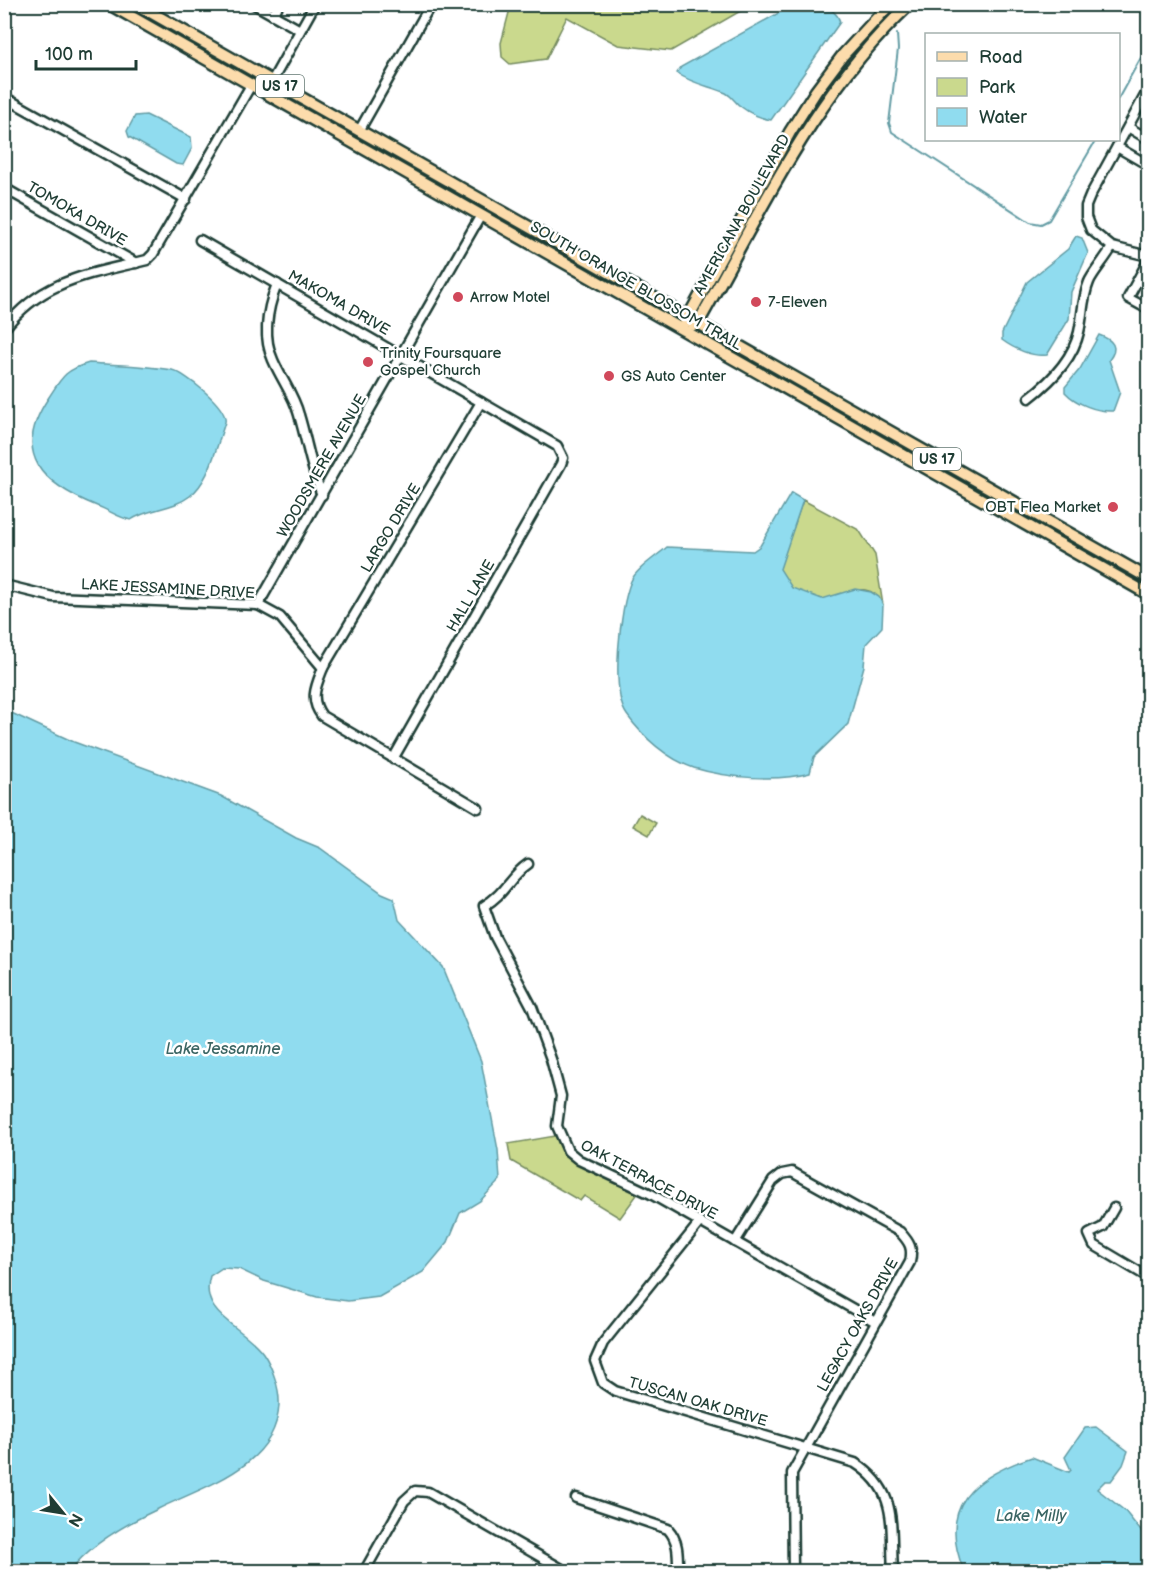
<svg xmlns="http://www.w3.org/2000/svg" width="1153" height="1576" viewBox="0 0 1153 1576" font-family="'Balsamiq Sans',sans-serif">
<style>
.green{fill:#cad98d;stroke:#748b60;stroke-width:1.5}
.water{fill:#90dcef;stroke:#639ca4;stroke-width:1.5}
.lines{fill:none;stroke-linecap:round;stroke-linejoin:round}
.stream{stroke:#639ca4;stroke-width:2}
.minor-casing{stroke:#1f3d34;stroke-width:13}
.major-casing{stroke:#1f3d34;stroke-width:15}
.minor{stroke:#fff;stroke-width:8}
.major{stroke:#fcdcac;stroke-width:10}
.poi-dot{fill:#d1495b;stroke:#fff;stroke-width:2}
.labels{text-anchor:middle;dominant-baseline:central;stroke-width:5;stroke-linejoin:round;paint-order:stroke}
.shield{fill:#fff;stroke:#627771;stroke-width:1.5}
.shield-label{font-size:14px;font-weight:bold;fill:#1f3d34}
.street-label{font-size:15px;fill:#1f3d34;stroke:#fff}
.poi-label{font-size:15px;fill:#1f3d34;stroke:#fff;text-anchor:start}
.water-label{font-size:16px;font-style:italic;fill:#3b6563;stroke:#fff}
</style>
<rect width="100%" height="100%" fill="#fff"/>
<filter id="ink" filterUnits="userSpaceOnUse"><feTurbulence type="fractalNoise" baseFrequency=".0167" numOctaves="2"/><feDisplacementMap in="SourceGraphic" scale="12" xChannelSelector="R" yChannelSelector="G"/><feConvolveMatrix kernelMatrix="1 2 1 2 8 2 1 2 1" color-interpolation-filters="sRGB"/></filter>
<g filter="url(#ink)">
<!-- green -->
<g class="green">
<polygon points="511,5 511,4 751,5 671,51 618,45 567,17 546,59 510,64 502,57 501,43"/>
<path d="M 803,500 L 859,530 L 875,555 L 883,605 C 869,576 847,597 825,599 C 817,599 799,593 793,589 C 788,585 783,575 779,569 Z"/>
<polygon points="640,814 656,823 649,835 633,826"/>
<path d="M 555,1136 C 572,1168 608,1177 639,1192 L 620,1218 L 584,1196 L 580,1201 L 511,1161 L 508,1144 Z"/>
</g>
<!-- water -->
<g class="water">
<path d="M 793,5 C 810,4 834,2 840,22 L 771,120 C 760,118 749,113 740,106 C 735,102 733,97 726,93 C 710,86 692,84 677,73 L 681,67 Z"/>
<polygon points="146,115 191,137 192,148 183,165 176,164 129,137 127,131 135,116"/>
<path d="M 1076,236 L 1082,238 L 1088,253 L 1071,292 L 1069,319 L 1047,355 C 1032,357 1014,349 1002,340 L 1002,333 L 1027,282 L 1068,249 Z"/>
<path d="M 1099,335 C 1113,340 1119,347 1109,360 L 1120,392 L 1113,411 C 1097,412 1076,404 1065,392 L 1065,387 L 1080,369 Z"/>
<path d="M 89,363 C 116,365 145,365 172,370 C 185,373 228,407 225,422 C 223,429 220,437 218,444 C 212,462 206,483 190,496 C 172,510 148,508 131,520 C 118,518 109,510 97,506 C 43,484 10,455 49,397 C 62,377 65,370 89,363 Z"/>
<path d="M 791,493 L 803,500 L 780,569 L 792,588 L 822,599 L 855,589 L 871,592 L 879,597 L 883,605 L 882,627 L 866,644 L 864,666 L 848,724 L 814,757 L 810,773 C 777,782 727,778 694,768 C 667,759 643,737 627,715 C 610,692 620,607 631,581 C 636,569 657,556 667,547 L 753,551 L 760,546 Z"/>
<path d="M 5,710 L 74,742 L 221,796 L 296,838 L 320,848 L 382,893 L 394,898 L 399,920 L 443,967 L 481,1061 L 498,1150 L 500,1180 L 480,1201 L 460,1213 L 448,1242 L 423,1272 L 379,1297 L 348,1301 L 317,1297 L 264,1281 L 239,1269 L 222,1268 L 210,1276 C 198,1316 244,1326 263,1353 C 272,1366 280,1389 279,1405 C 276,1467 204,1486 158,1509 C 128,1523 90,1544 70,1571 L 5,1571 Z"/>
<path d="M 1096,1427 L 1128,1451 L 1123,1465 L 1111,1481 L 1105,1481 L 1097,1489 L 1125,1511 L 1148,1540 L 1148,1571 L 964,1571 C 937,1506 973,1477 1032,1457 L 1069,1472 L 1071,1470 L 1065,1457 L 1085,1428 Z"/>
</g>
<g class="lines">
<!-- stream -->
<g class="stream">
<polyline points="897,34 898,49 889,123 892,132 1030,222 1041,224 1049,220 1096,140"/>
<polyline points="1118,99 1148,45"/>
</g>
<defs>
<g id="minor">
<polyline points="254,4 300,30"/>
<polyline points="273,15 279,4"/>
<polyline points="272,81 315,4"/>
<polyline points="4,97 186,199"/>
<polyline points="1128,127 1148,139"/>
<polyline points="359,131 431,4"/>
<polyline points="1117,147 1148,165"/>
<polyline points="4,188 136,263"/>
<polyline points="200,240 557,446 563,458 561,464 393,759"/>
<polyline points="1112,247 1091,230 1086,217 1086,206 1091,194 1148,90"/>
<polyline points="1148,261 1128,298 1148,309"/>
<path d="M 277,284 C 268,307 262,336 273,360 C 281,379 294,395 299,415 C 307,441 311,469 322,495"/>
<path d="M 4,329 C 42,279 91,274 147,260 L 153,254 L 251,85"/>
<path d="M 1029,398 C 1050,382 1073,359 1079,332 C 1083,315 1082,299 1089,282 C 1092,274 1106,258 1112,247 L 1148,256"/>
<polyline points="4,585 53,597 258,605 280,617 323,668"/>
<polyline points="258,605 481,215"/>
<path d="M 478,808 L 322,716 C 309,699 316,686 323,668 L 481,402"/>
<path d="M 528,864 C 509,877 505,894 484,906 L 495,937 L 532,1007 L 551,1059 L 561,1096 L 557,1126 L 568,1151 L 579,1160 L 651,1194 L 876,1322"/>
<polyline points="1114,1208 1103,1227 1089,1234 1094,1245 1148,1277"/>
<path d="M 700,1222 L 603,1343 L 595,1361 L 603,1383 L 615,1391 L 855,1463 C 899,1491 890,1525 893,1572"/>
<path d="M 735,1242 L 773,1181 L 782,1174 L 792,1172 L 900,1232 C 910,1243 913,1248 910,1262 L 792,1473 L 793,1572"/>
<path d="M 576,1498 L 668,1529 C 679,1541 678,1555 678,1572"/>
<polyline points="364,1572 404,1501 415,1491 428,1492 567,1572"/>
</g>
<g id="major">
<polyline points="109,4 1148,594"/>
<polyline points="136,4 1148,578"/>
<polyline points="685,323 790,132 816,91 843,55 890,4"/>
<path d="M 693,325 L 698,323 C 761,212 815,92 910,4"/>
</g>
</defs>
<!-- minor casing -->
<use href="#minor" class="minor-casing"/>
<!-- major casing -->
<use href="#major" class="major-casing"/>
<!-- minor -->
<use href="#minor" class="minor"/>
<!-- major -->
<use href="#major" class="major"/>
</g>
</g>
<!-- markers -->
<g class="poi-dot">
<circle cx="458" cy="297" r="6"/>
<circle cx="756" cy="302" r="6"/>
<circle cx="368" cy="362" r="6"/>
<circle cx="609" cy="376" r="6"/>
<circle cx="1113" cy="507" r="6"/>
</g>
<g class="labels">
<!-- shield labels -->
<g class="shield">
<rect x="256" y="75" width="48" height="22" rx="4.5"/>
<rect x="913" y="448" width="48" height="22" rx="4.5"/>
</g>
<g class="shield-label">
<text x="280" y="86">US 17</text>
<text x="937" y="459">US 17</text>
</g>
<!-- street labels -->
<g class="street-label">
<text transform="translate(77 214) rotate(30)">TOMOKA DRIVE</text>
<text transform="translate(742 215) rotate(-61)">AMERICANA BOULEVARD</text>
<text transform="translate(636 286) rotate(30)">SOUTH ORANGE BLOSSOM TRAIL</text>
<text transform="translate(339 303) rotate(30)">MAKOMA DRIVE</text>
<text transform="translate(322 466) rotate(-60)">WOODSMERE AVENUE</text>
<text transform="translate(391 528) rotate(-59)">LARGO DRIVE</text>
<text transform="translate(168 589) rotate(3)">LAKE JESSAMINE DRIVE</text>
<text transform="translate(471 596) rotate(-60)">HALL LANE</text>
<text transform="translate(649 1180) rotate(28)">OAK TERRACE DRIVE</text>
<text transform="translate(858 1325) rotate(-61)">LEGACY OAKS DRIVE</text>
<text transform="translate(698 1402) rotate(16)">TUSCAN OAK DRIVE</text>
</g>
<!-- poi labels -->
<g class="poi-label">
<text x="470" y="297">Arrow Motel</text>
<text x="768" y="302">7-Eleven</text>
<text x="380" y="353">Trinity Foursquare<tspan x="380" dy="17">Gospel Church</tspan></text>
<text x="621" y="376">GS Auto Center</text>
<text x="1101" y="507" text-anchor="end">OBT Flea Market</text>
</g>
<!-- water labels -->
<g class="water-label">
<text x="223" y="1049">Lake Jessamine</text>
<text x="1031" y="1516">Lake Milly</text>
</g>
</g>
<!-- margin -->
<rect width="1153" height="1576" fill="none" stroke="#fff" stroke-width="24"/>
<rect x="12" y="12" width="1129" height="1552" fill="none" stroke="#1f3d34" stroke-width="2" filter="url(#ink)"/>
<!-- legend -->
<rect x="925" y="33" width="195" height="108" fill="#ffffff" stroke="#a5b1ae" stroke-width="1.5"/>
<rect x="937" y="52" width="30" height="9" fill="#fcdcac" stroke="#a5b1ae" stroke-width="1.5"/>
<text x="979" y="63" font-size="18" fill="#1f3d34">Road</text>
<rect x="937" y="78" width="30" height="18" fill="#cad98d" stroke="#a5b1ae" stroke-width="1.5"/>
<text x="979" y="93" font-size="18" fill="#1f3d34">Park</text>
<rect x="937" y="108" width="30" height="18" fill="#90dcef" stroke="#a5b1ae" stroke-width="1.5"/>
<text x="979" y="123" font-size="18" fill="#1f3d34">Water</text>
<!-- north arrow -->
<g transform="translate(63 1513) rotate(120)" stroke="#ffffff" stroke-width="4.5" paint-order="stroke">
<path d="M0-4.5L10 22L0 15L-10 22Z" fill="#1f3d34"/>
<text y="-9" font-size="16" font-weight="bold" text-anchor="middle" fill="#1f3d34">N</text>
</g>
<!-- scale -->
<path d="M36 60v9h100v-9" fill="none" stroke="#1f3d34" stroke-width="3"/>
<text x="45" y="60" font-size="18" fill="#1f3d34" stroke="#ffffff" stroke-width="4.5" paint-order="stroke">100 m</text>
</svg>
